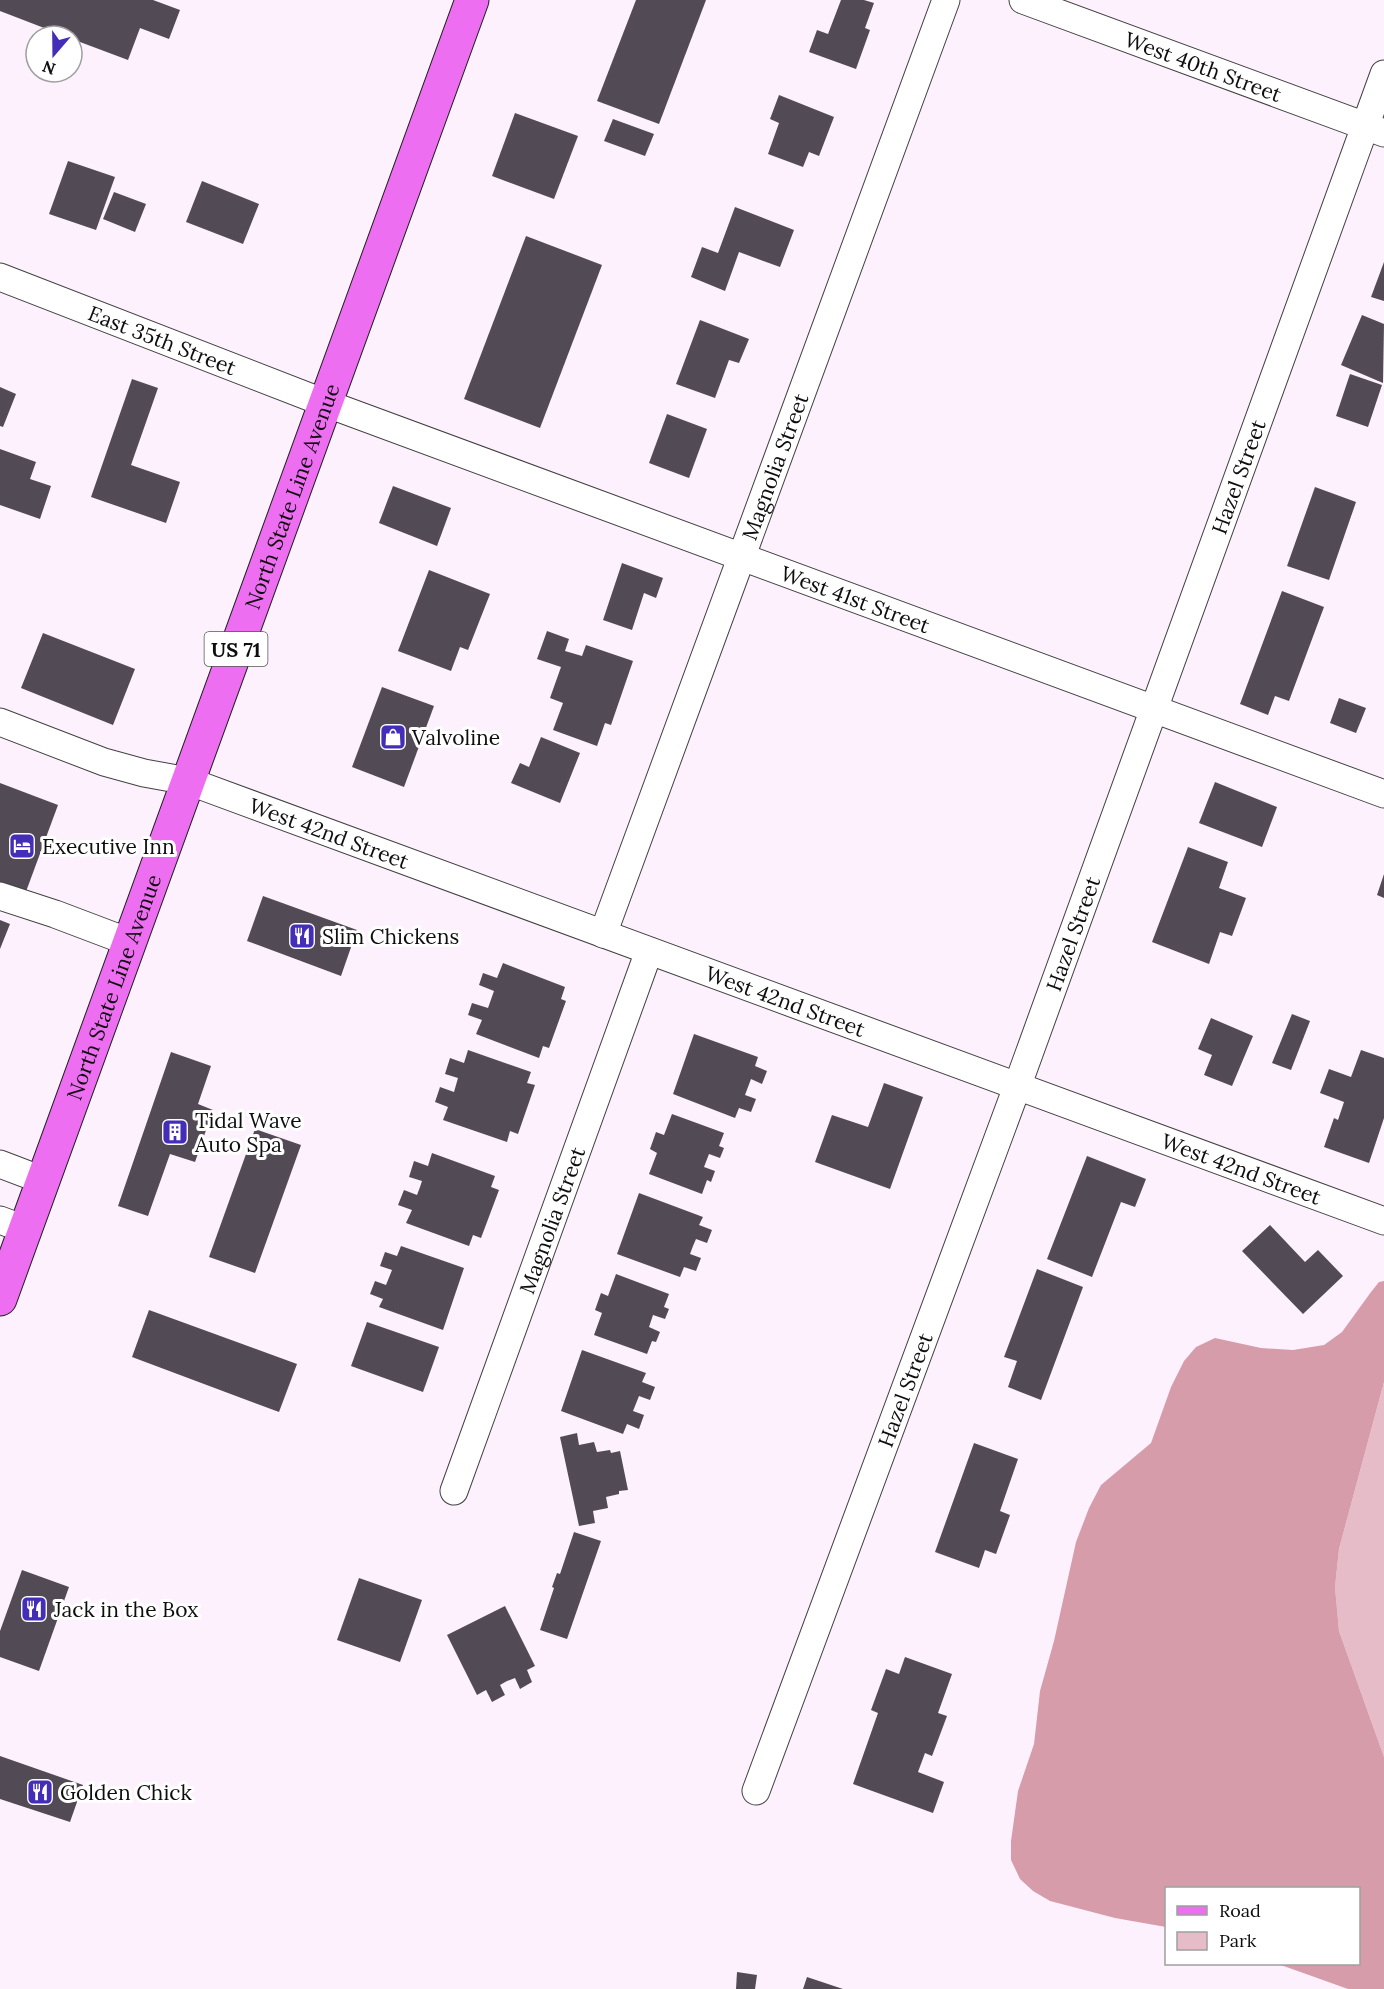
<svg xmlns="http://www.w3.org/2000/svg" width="1384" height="1989" viewBox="0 0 1384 1989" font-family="Lora,serif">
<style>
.green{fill:#e7bcc9}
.forest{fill:#d79caa}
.building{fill:#524b56}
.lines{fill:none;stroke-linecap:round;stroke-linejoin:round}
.minor-casing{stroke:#414141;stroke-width:29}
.major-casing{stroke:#1f1f1f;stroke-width:35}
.minor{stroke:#fff;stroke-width:27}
.major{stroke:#ed6ef0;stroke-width:33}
.labels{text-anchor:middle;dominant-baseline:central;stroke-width:6;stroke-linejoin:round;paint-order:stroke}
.shield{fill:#fff;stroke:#565656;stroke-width:1.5}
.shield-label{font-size:20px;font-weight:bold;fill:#0e0e0e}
.street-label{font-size:21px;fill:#0e0e0e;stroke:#fff}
.poi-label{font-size:21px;fill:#0e0e0e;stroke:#fff;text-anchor:start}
</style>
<rect width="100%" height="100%" fill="#fef1fe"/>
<!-- green -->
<polygon class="green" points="1384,1382 1384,1757 1339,1631 1335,1587 1339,1549"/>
<!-- forest -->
<polygon class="forest" points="1384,1281 1384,1382 1339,1549 1335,1587 1339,1631 1384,1757 1384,1989 1348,1989 1278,1964 1358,1964 1358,1888 1166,1888 1166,1927 1115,1918 1050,1901 1033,1891 1020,1879 1011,1860 1011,1841 1018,1791 1034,1744 1040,1691 1054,1641 1076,1542 1089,1508 1101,1485 1151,1443 1171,1387 1184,1361 1196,1347 1215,1338 1261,1348 1293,1350 1324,1345 1342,1332 1371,1292 1379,1282"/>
<!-- building -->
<g class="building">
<polygon points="0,0 153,0 180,10 169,39 140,28 128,60 72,39 72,36 65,36 0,11"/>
<polygon points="636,0 706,0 659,124 597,101"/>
<polygon points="841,0 864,0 874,3 865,28 870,30 856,69 809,52 817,30 828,34"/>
<polygon points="779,95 834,117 819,156 809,152 803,167 768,154 779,123 770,119"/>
<polygon points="515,113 578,136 554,199 492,176"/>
<polygon points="613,119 654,134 645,156 604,141"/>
<polygon points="68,161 115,177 96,230 49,214"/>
<polygon points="202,181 259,204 243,244 186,222"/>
<polygon points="114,192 146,204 135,232 103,219"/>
<polygon points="735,207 794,230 780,267 739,252 725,291 691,277 702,247 718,253"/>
<polygon points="526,236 602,265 540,428 464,399"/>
<polygon points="1384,262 1384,301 1371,297"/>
<polygon points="1362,315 1384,324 1383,383 1341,365"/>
<polygon points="700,320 749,339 739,363 729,360 715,398 676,384"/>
<polygon points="1350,374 1382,385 1368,427 1336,416"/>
<polygon points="132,379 158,388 131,465 180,482 166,523 91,497"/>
<polygon points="0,387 16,394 3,427 0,426"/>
<polygon points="667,414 707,429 689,478 649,463"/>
<polygon points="0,449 36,462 30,479 51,486 40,519 0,505"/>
<polygon points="393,486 451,508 437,546 379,523"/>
<polygon points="1315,487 1356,502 1329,580 1287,566"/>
<polygon points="622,563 663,578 656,598 644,593 632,630 603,620"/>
<polygon points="429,570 490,594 468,650 460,647 451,671 398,651"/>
<polygon points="1282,591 1324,607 1289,701 1275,696 1268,715 1240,704"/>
<polygon points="547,631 569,639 565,651 582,656 586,645 633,661 611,725 605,723 597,746 553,730 563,703 550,698 561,667 537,659"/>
<polygon points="43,633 135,669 113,725 21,688"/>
<polygon points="382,687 434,706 404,787 352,767"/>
<polygon points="1339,698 1366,708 1356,733 1330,723"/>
<polygon points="541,737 580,753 560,803 511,783 520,763 529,767"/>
<polygon points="1215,782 1277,807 1262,847 1199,823"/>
<polygon points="0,783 58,805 24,897 0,888"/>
<polygon points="1188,847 1228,862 1219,888 1246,898 1232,936 1220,932 1209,964 1152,942"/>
<polygon points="1384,874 1384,898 1377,895"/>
<polygon points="263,896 357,930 341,976 247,941"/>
<polygon points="0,920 10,924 0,949"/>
<polygon points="503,963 565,987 561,999 566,1001 549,1048 543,1046 539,1058 476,1034 482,1020 468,1015 472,1003 488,1008 494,991 479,985 483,973 497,978"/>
<polygon points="1292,1014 1310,1021 1291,1070 1272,1063"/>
<polygon points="1211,1018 1253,1036 1232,1086 1204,1075 1212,1055 1198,1049"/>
<polygon points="694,1034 758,1057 755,1066 767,1071 762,1084 751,1079 745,1095 756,1099 751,1112 739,1108 735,1118 673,1094"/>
<polygon points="468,1050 531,1072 527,1083 535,1085 518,1134 510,1131 507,1142 443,1120 448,1107 435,1102 440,1087 454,1092 458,1078 445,1074 450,1058 464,1063"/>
<polygon points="1361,1050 1384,1058 1384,1118 1369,1163 1324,1147 1334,1118 1338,1120 1344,1102 1320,1093 1329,1069 1351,1077"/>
<polygon points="171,1052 211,1066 198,1104 213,1110 195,1162 170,1154 148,1216 118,1206"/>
<polygon points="884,1083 923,1097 890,1189 815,1162 832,1115 868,1127"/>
<polygon points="672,1114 724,1133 719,1146 724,1148 720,1158 709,1154 704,1167 715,1171 711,1182 707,1180 702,1194 649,1174 657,1153 650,1149 656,1132 664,1135"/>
<polygon points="255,1129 301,1145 255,1273 209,1257"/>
<polygon points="432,1153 495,1176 491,1187 499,1190 481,1238 473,1235 469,1246 406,1223 412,1210 398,1205 404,1190 417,1195 420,1187 422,1181 409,1177 414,1161 428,1166"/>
<polygon points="1087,1156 1146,1179 1135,1207 1121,1202 1092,1277 1047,1259"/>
<polygon points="639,1193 703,1217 699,1225 712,1230 707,1243 696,1239 693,1246 690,1254 701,1258 696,1271 684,1267 680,1277 617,1254"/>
<polygon points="1270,1225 1305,1262 1318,1250 1343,1276 1303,1314 1242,1251"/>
<polygon points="401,1246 464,1268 443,1330 379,1307 383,1299 370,1294 375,1281 386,1285 392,1270 380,1266 385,1252 397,1256"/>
<polygon points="1037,1269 1083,1287 1041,1400 1008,1387 1017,1361 1004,1357"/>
<polygon points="616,1274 669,1294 664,1307 669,1309 665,1319 653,1315 649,1327 660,1332 656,1342 652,1341 647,1354 594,1335 602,1313 595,1310 601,1293 608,1296"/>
<polygon points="149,1310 297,1364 279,1412 132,1357"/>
<polygon points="367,1322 439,1347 423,1392 351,1366"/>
<polygon points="582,1350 646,1373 642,1382 655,1387 650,1400 639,1396 633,1411 644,1415 639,1429 627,1424 623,1434 561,1411"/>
<polygon points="577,1433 579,1445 594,1442 597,1452 610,1450 611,1453 620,1451 628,1490 619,1491 619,1494 606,1497 608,1508 593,1511 595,1523 579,1526 560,1437"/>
<polygon points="974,1443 1018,1459 1000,1511 1010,1515 996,1554 985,1550 979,1568 935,1552"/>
<polygon points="574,1532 601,1541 567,1639 540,1630 554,1588 552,1587 557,1573 560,1574"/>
<polygon points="22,1570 69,1587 39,1671 0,1657 0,1631"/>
<polygon points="359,1578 422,1600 400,1662 337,1640"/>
<polygon points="505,1606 535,1666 527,1670 532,1682 520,1689 515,1678 507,1681 500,1685 505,1695 492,1702 486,1690 477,1695 447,1635"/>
<polygon points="905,1657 952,1674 938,1713 947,1716 932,1756 925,1753 918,1772 944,1782 933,1813 853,1784 878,1713 871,1710 886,1669 899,1674"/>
<polygon points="0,1756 83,1785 70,1822 0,1799"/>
<polygon points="737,1972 757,1975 755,1989 736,1989"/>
<polygon points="807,1977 843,1989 803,1989"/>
</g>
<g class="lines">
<defs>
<g id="minor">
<path id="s1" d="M 1023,0 L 1384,133"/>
<path id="s2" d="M 0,277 L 325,403 L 1384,794"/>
<path id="s3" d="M 0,722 L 104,762 L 144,773 L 188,781 L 1384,1221"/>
<polyline points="0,896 55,914 129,942"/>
<path id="s4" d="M 603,934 L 946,0"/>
<polyline points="0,1164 42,1180"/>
<polyline points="0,1220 24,1229"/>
<path id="s5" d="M 454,1491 L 649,951"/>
<path id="s6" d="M 756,1791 L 1017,1087 L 1384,74"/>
</g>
<g id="major">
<path id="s7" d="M 0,1299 L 472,0"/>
</g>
</defs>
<!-- minor casing -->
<use href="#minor" class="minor-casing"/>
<!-- major casing -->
<use href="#major" class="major-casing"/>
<!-- minor -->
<use href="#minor" class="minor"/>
<!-- major -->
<use href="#major" class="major"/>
</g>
<!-- icons -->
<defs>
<symbol id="shop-square" viewBox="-11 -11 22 22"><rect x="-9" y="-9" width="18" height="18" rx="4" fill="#452eb7" stroke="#fff"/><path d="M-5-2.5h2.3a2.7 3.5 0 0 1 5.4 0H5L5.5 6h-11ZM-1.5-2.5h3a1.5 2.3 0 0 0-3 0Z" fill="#fff"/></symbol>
<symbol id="hotel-square" viewBox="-11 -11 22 22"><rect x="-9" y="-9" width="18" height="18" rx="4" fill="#452eb7" stroke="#fff"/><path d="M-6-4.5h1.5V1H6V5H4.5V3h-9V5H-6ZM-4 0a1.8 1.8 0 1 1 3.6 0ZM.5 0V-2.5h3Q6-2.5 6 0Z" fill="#fff"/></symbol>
<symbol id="restaurant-square" viewBox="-11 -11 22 22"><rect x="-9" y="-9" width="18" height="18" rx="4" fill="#452eb7" stroke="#fff"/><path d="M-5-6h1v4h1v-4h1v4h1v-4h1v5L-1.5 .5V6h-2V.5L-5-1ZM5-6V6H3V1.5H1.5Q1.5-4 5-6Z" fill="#fff"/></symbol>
<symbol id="building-square" viewBox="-11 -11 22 22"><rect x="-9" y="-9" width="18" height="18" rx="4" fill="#452eb7" stroke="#fff"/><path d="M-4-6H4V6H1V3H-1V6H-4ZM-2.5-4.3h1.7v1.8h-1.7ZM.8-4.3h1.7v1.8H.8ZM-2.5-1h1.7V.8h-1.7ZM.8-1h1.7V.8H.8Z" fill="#fff"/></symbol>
</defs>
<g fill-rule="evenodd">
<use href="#shop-square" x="378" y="722" width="30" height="30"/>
<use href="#hotel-square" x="7" y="831" width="30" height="30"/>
<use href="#restaurant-square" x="287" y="921" width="30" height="30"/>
<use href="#building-square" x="160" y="1117" width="30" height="30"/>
<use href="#restaurant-square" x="19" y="1594" width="30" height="30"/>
<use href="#restaurant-square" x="25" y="1777" width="30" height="30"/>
</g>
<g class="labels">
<!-- shield labels -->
<rect class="shield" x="204.5" y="632" width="63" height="34" rx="4.5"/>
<g class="shield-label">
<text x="236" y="649">US 71</text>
</g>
<!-- street labels -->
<g class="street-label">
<text stroke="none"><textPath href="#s1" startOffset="192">West 40th Street</textPath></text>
<text stroke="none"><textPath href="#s2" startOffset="174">East 35th Street</textPath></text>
<text stroke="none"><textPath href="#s4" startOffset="498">Magnolia Street</textPath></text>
<text stroke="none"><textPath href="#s6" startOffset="1400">Hazel Street</textPath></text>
<text stroke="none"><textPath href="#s7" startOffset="854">North State Line Avenue</textPath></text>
<text stroke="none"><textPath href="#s2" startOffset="914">West 41st Street</textPath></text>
<text stroke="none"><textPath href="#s3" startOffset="348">West 42nd Street</textPath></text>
<text stroke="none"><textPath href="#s6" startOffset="914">Hazel Street</textPath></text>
<text stroke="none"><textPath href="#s7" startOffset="332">North State Line Avenue</textPath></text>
<text stroke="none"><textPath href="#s3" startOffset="834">West 42nd Street</textPath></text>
<text stroke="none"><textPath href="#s3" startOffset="1320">West 42nd Street</textPath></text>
<text stroke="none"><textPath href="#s5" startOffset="288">Magnolia Street</textPath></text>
<text stroke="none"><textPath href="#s6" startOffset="428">Hazel Street</textPath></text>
</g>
<!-- poi labels -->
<g class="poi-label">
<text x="412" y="737">Valvoline</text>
<text x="42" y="846">Executive Inn</text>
<text x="322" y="936">Slim Chickens</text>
<text x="195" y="1120">Tidal Wave<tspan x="195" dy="24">Auto Spa</tspan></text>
<text x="54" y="1609">Jack in the Box</text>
<text x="60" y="1792">Golden Chick</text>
</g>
</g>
<!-- legend -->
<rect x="1165" y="1887" width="195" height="78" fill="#ffffff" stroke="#9f9f9f" stroke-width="1.5"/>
<rect x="1177" y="1906" width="30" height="9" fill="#ed6ef0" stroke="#9f9f9f" stroke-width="1.5"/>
<text x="1219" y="1917" font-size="18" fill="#0e0e0e">Road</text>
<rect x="1177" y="1932" width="30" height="18" fill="#e7bcc9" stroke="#9f9f9f" stroke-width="1.5"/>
<text x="1219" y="1947" font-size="18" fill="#0e0e0e">Park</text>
<!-- north arrow -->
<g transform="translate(54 54) rotate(200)"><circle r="28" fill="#ffffff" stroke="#9f9f9f" stroke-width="1.5"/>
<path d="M0-4.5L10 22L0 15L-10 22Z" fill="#452eb7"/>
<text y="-9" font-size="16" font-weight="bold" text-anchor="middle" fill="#0e0e0e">N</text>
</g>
</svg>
